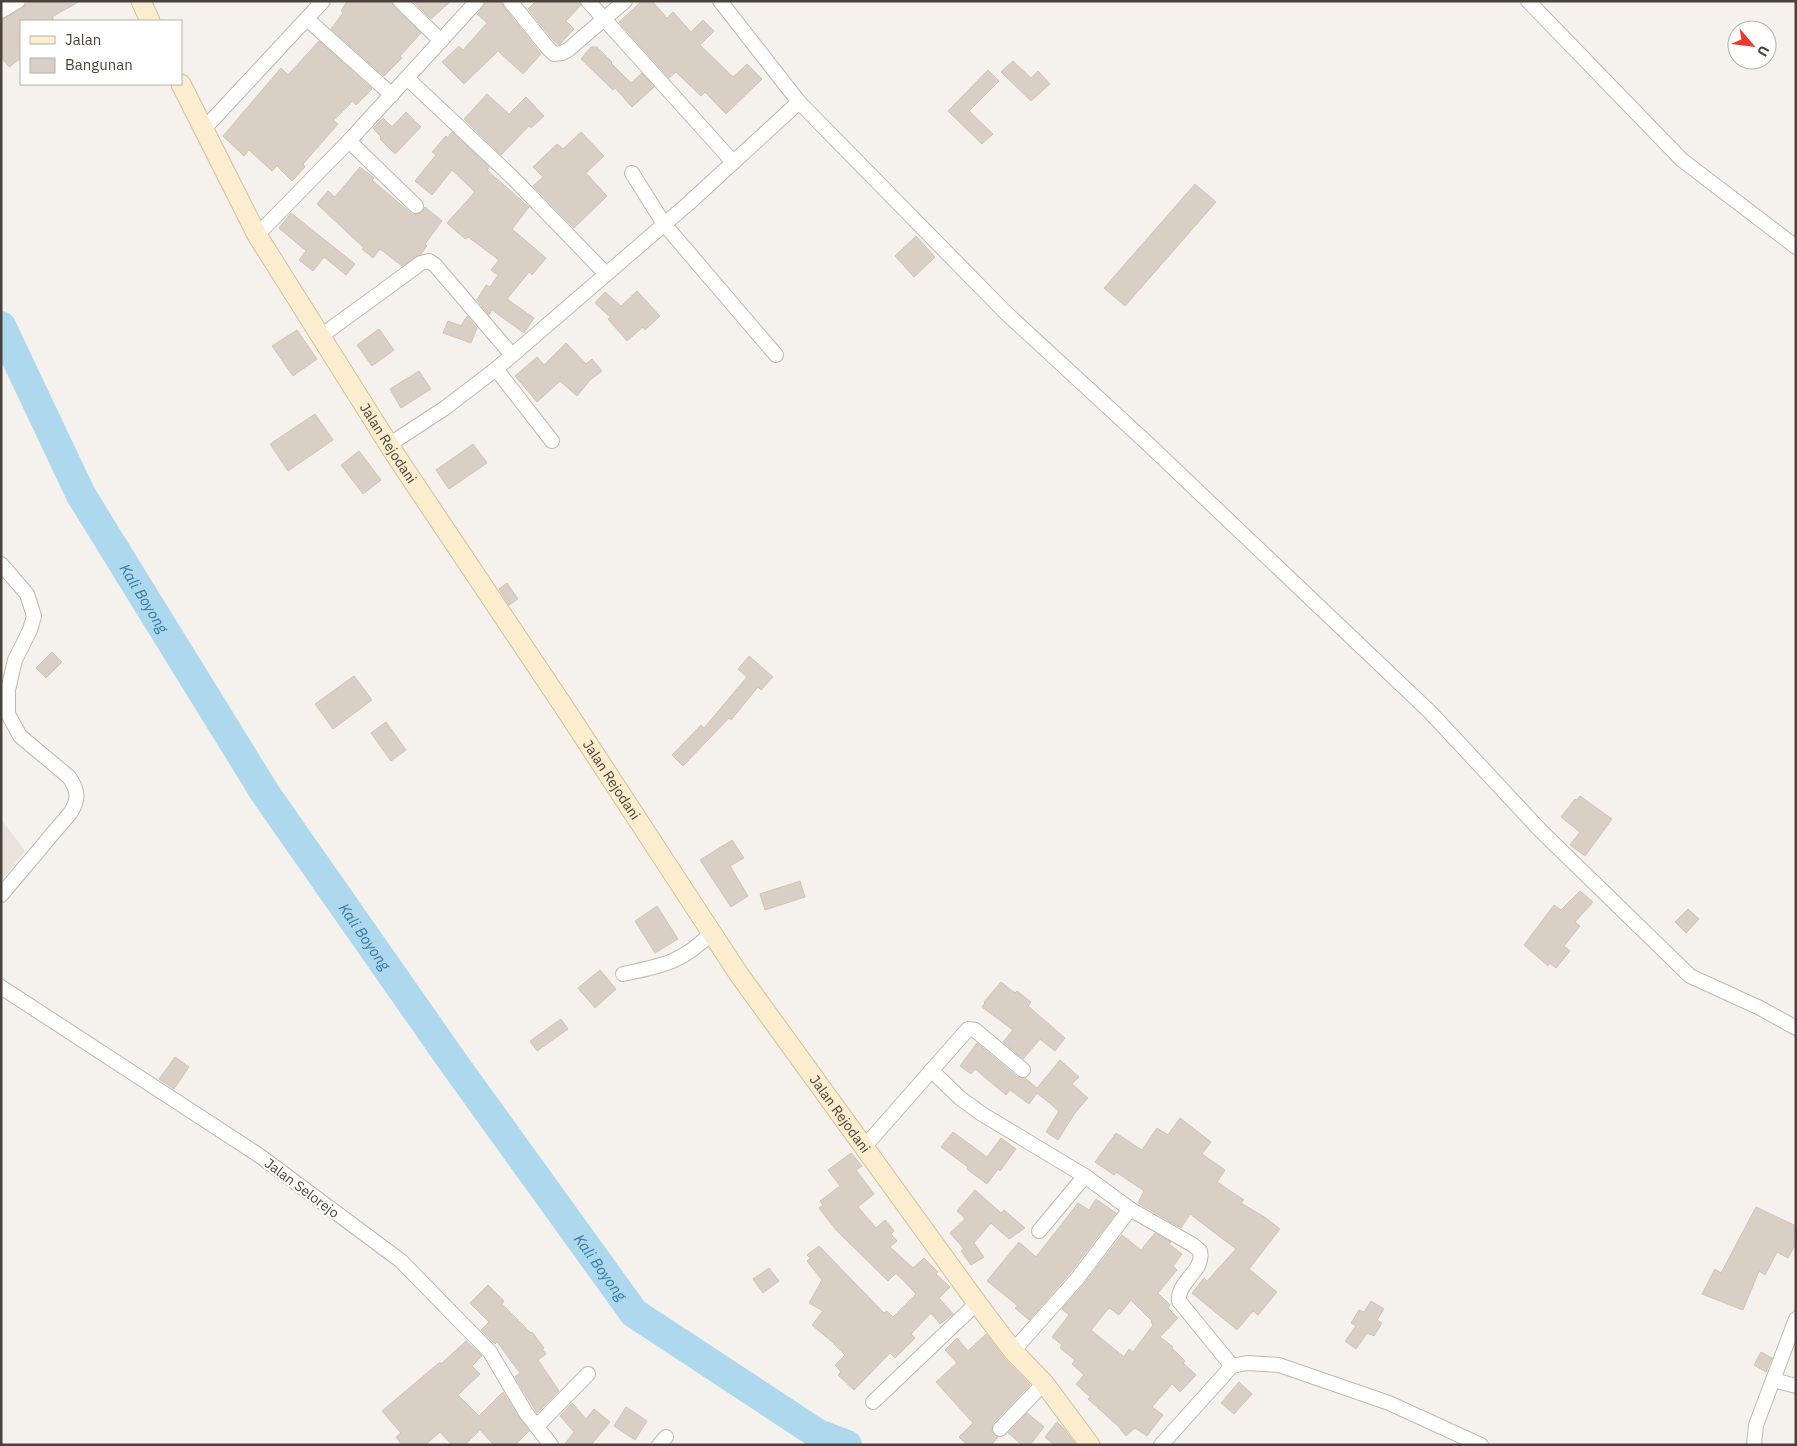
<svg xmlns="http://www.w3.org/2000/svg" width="1797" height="1446" viewBox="0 0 1797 1446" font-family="'IBM Plex Sans',sans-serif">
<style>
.residential{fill:#e9e3da}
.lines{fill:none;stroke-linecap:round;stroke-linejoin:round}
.river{stroke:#add8ed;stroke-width:30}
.building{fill:#d9cfc5;stroke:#d0c4b5;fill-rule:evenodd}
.street-casing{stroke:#c0b8af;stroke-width:16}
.secondary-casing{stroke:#d1c09e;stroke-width:21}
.street{stroke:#fff;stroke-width:14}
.secondary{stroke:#fcedcf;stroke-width:19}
.labels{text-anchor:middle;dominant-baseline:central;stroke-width:4.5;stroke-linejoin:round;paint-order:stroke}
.street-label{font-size:14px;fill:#49423a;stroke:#fff}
.water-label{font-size:15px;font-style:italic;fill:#347ba0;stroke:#fff}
</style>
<rect width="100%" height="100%" fill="#f5f1ec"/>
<!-- residential -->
<polygon class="residential" points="1,819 25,851 1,881"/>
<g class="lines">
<!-- river -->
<path class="river" id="s1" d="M 1,326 L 81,495 L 265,793 L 453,1062 L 634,1313 L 818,1434 L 847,1445"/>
</g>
<!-- building -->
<g class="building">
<polygon points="29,1 80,1 52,17 55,21 21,21 21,58 9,67 1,57 1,20 22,9"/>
<polygon points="347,1 391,1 394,7 421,33 400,56 402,58 384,76 331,29 343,13 341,11"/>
<polygon points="413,1 451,1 431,19"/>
<polygon points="486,1 501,1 503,6 541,54 523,74 498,51 464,84 442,62 459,46 463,50 487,23 477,14 484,6"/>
<polygon points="536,1 579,1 581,5 566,21 574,29 559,45 554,41 528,9"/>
<polygon points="642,1 652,1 667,18 673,12 691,32 703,20 714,31 700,45 733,77 747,64 762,79 726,114 705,92 701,96 676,72 669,78 619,22"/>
<polygon points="319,41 372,89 356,105 353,101 334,120 338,124 303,164 305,167 292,181 277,166 272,171 249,150 244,156 223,136 281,68 288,75"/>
<polygon points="591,47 597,47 612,62 611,63 631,83 642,73 654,87 632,107 615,88 613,90 581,59"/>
<polygon points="1013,61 1031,78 1038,71 1050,84 1031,101 1001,72"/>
<polygon points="988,70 999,81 969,111 993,134 982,144 948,111"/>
<polygon points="487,94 509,114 526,97 544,116 531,128 529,126 501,155 464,119"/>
<polygon points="406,112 421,127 395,154 380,139 381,137 373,128 383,118 392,127"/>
<polygon points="452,132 489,167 487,170 529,207 512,229 546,258 532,275 529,272 507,299 534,318 524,333 492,310 489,315 477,300 486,285 490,287 498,275 491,270 499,260 468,237 465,239 447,223 475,192 452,170 432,195 415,181 436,155 432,152 446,136 447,138"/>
<polygon points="581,132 604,156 586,173 607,196 574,228 533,186 543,177 533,167 557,144 563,149"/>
<polygon points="360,167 374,178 372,180 413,215 422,212 425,207 442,221 425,244 427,246 421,254 402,266 380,249 373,258 362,249 364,248 317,204 328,191 335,197"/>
<polygon points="1195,184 1216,202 1125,306 1104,288"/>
<polygon points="291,213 355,264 346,275 324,257 313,271 299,260 306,251 279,228"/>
<polygon points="916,236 935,257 914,277 895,256"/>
<polygon points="637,291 660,316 645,330 643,327 627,341 608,319 610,317 595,303 605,292 621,306"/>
<polygon points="467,316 477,328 471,343 443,333 448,321 461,326"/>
<polygon points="379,329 394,350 372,366 357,345"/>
<polygon points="297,330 317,359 293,376 272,346"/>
<polygon points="566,343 586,364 592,359 602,371 590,380 577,396 560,381 537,402 515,376 537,357 544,365"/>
<polygon points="419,371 431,389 401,408 390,389"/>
<polygon points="315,414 333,440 288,471 270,444"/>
<polygon points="473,444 487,463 449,489 436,470"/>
<polygon points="359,451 381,480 363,494 341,465"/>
<polygon points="507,583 518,599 509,605 499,589"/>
<polygon points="52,652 62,662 46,678 36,668"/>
<polygon points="749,656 773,677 761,690 758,687 731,720 729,718 683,766 672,755 701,725 704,728 747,677 738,669"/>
<polygon points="354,676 372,700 333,729 315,704"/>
<polygon points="386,722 406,750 391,761 371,733"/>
<polygon points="1580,796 1612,819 1585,856 1570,845 1580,832 1561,817 1575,799 1577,800"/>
<polygon points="732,840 744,858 730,866 748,896 731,907 700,860"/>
<polygon points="800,881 805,897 765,910 760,894"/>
<polygon points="1580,891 1593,902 1575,922 1580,926 1564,946 1570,951 1556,968 1550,963 1548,966 1524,945 1554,905 1561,910"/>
<polygon points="657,906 678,939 655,953 635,921"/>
<polygon points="1688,909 1699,919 1686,933 1675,922"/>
<polygon points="600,970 616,989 595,1008 578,988"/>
<polygon points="1001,982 1015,993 1017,991 1031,1002 1028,1006 1065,1038 1055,1051 1040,1039 1023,1059 1003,1042 1013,1030 982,1007 985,1003 984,1002"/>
<polygon points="561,1019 568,1029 537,1051 530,1041"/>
<polygon points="977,1043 1017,1077 1025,1078 1037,1088 1060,1060 1079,1077 1072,1084 1088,1098 1075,1113 1058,1140 1046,1132 1059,1111 1037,1093 1029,1104 1010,1090 1006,1095 975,1069 971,1074 960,1066"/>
<polygon points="175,1057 189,1067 174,1089 159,1079"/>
<polygon points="1180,1118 1211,1142 1202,1154 1225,1170 1217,1182 1244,1200 1241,1203 1266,1218 1280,1229 1249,1269 1277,1292 1258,1315 1253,1311 1237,1330 1192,1293 1204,1278 1207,1281 1236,1249 1190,1214 1181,1228 1138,1203 1144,1191 1116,1172 1114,1175 1095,1162 1116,1133 1142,1150 1157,1128 1168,1135"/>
<polygon points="953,1132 987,1157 1001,1138 1016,1149 1000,1171 998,1169 987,1184 967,1169 968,1167 941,1147"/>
<polygon points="851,1153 862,1166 856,1170 874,1194 858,1207 876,1228 885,1220 894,1231 891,1234 897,1241 890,1247 913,1268 924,1258 938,1272 936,1274 950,1287 939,1298 953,1314 940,1324 931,1313 911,1334 915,1338 895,1358 890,1353 854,1390 838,1375 841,1372 835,1365 845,1355 831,1341 812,1325 823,1311 809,1303 822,1280 807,1261 810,1258 807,1255 819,1246 884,1313 887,1311 893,1317 916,1294 896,1273 888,1281 837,1231 819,1208 823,1205 820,1201 840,1186 828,1170"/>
<polygon points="975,1190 1001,1213 1004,1210 1025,1228 1009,1239 991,1223 974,1243 984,1257 971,1265 961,1251 964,1249 950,1233 965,1219 957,1211"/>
<polygon points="1096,1199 1116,1213 1070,1273 1029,1320 1015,1308 1018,1306 987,1281 1019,1242 1036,1257 1078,1203 1089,1210"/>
<polygon points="1756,1207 1796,1226 1796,1243 1788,1258 1777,1252 1765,1275 1759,1271 1743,1310 1702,1294 1715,1269 1721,1273"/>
<path d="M 1155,1233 L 1171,1242 L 1169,1244 L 1182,1254 L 1173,1266 L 1177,1270 L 1158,1293 L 1170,1305 L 1168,1308 L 1178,1318 L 1160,1337 L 1173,1347 L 1172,1348 L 1185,1361 L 1183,1363 L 1196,1375 L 1180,1392 L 1172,1384 L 1152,1407 L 1163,1415 L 1147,1436 L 1135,1428 L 1126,1436 L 1118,1426 L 1088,1399 L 1090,1397 L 1076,1384 L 1084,1375 L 1072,1364 L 1075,1360 L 1060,1348 L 1062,1345 L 1052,1337 L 1069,1315 L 1062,1309 L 1084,1284 L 1122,1235 L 1141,1250 ZM 1131,1300 L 1152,1321 L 1151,1322 L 1153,1325 L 1133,1352 L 1129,1349 L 1124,1357 L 1091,1330 L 1109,1308 L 1119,1315 Z"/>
<polygon points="769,1268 779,1281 763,1293 753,1279"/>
<polygon points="488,1285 504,1301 502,1304 531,1333 532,1332 544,1348 542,1349 546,1354 538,1360 559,1391 537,1413 515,1377 520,1373 497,1342 495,1344 481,1330 489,1322 470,1303"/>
<polygon points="1371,1301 1384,1309 1377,1320 1382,1323 1374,1336 1367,1333 1356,1349 1345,1341 1356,1326 1351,1323 1359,1310 1364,1312"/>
<polygon points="986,1334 1005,1359 1030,1385 993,1423 992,1432 998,1437 991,1445 967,1445 959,1437 973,1423 936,1382 957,1363 945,1350 957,1338 968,1351"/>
<polygon points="466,1341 482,1356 472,1366 480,1374 458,1395 479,1416 503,1392 519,1418 529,1431 515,1445 494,1445 480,1430 465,1445 452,1445 440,1432 425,1445 402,1445 396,1437 401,1433 382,1411 440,1362 441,1364"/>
<polygon points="1761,1352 1772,1358 1766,1372 1754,1365"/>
<polygon points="1239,1382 1252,1394 1234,1414 1221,1403"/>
<polygon points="572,1403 586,1419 594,1409 610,1422 591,1445 564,1445 574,1432 560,1416"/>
<polygon points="626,1407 647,1421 635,1440 614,1426"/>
<polygon points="1027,1413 1044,1427 1030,1445 1022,1445 1008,1433"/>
<polygon points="1057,1422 1063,1428 1076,1445 1054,1445 1045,1437"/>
</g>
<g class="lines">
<defs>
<g id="street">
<polyline points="400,1 441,41"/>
<polyline points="510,1 547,47 554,54 562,53 568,50 625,1"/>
<polyline points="588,1 733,162"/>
<polyline points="1528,1 1682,160 1796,247"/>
<polyline points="1,11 18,1"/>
<polyline points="307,19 392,95"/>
<polyline points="407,78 514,179 606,274"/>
<polyline points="799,102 1006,313 1146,442 1430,712 1541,831 1690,976 1760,1008 1796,1028"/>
<polyline points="203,130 323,1"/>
<polyline points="349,141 416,206"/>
<polyline points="632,173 664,224 776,355"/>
<polyline points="257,235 349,141 477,1"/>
<polyline points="321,336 421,263 429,261 435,265 512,355"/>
<polyline points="496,369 552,441"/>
<polyline points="390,444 445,408 496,369 689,203 799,102 720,1"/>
<path d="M 1,564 L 27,594 L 34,616 L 30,630 L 15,660 L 8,690 L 8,714 L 20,736 L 69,777 C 78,790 79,799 71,812 L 1,895"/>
<path d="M 623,974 C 662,966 684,962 712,932"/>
<polyline points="1,987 260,1156 401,1261 490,1352 526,1413 551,1445"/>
<polyline points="931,1070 960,1098 982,1114 1085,1176 1130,1209"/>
<polyline points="865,1146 968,1029 975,1030 1023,1070"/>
<polyline points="1039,1231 1085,1176"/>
<path d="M 1013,1351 L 1077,1279 L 1130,1209 L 1193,1245 L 1200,1251 C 1205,1271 1177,1281 1179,1301 L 1232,1366"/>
<polyline points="1773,1380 1796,1386"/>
<polyline points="873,1402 977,1303"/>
<polyline points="537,1426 588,1374"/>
<polyline points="1000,1429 1044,1383"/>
<polyline points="659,1445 666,1437"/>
<polyline points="1161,1445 1232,1366 1247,1363 1279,1365 1389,1403 1481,1445"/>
<polyline points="1754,1445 1756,1425 1796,1319"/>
</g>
<g id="secondary">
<polyline points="141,1 150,21"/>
<path id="s2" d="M 181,84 L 257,235 L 396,456 L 564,707 L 738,973 L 977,1303 L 1013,1351 L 1044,1383 L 1090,1445"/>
</g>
</defs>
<!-- street casing -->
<use href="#street" class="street-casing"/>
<!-- secondary casing -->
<use href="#secondary" class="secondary-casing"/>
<!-- street -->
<use href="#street" class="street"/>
<!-- secondary -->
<use href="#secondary" class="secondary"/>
</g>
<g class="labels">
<!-- street labels -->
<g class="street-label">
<text stroke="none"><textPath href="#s2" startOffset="415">Jalan Rejodani</textPath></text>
<text stroke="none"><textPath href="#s2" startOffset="819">Jalan Rejodani</textPath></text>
<text stroke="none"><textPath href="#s2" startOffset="1224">Jalan Rejodani</textPath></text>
<text transform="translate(302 1188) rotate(37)">Jalan Selorejo</text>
</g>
<!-- water labels -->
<g class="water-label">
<text stroke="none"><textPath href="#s1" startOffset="308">Kali Boyong</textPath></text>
<text stroke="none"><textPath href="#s1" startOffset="712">Kali Boyong</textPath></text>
<text stroke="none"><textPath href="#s1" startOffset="1118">Kali Boyong</textPath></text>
</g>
</g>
<!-- border -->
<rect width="1797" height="1446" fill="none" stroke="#49423a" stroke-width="5"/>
<!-- legend -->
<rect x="20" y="20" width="162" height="65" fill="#ffffff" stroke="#b6b3b0"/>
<rect x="30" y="36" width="25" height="8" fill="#fcedcf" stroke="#b6b3b0"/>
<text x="65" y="45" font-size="15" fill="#49423a">Jalan</text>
<rect x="30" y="58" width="25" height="15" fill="#d9cfc5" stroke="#b6b3b0"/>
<text x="65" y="70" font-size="15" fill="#49423a">Bangunan</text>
<!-- north arrow -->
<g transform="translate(1752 45) rotate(118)"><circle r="24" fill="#ffffff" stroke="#b6b3b0"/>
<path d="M0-4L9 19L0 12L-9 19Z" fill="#ed392b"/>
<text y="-8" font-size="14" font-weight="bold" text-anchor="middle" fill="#49423a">U</text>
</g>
</svg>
